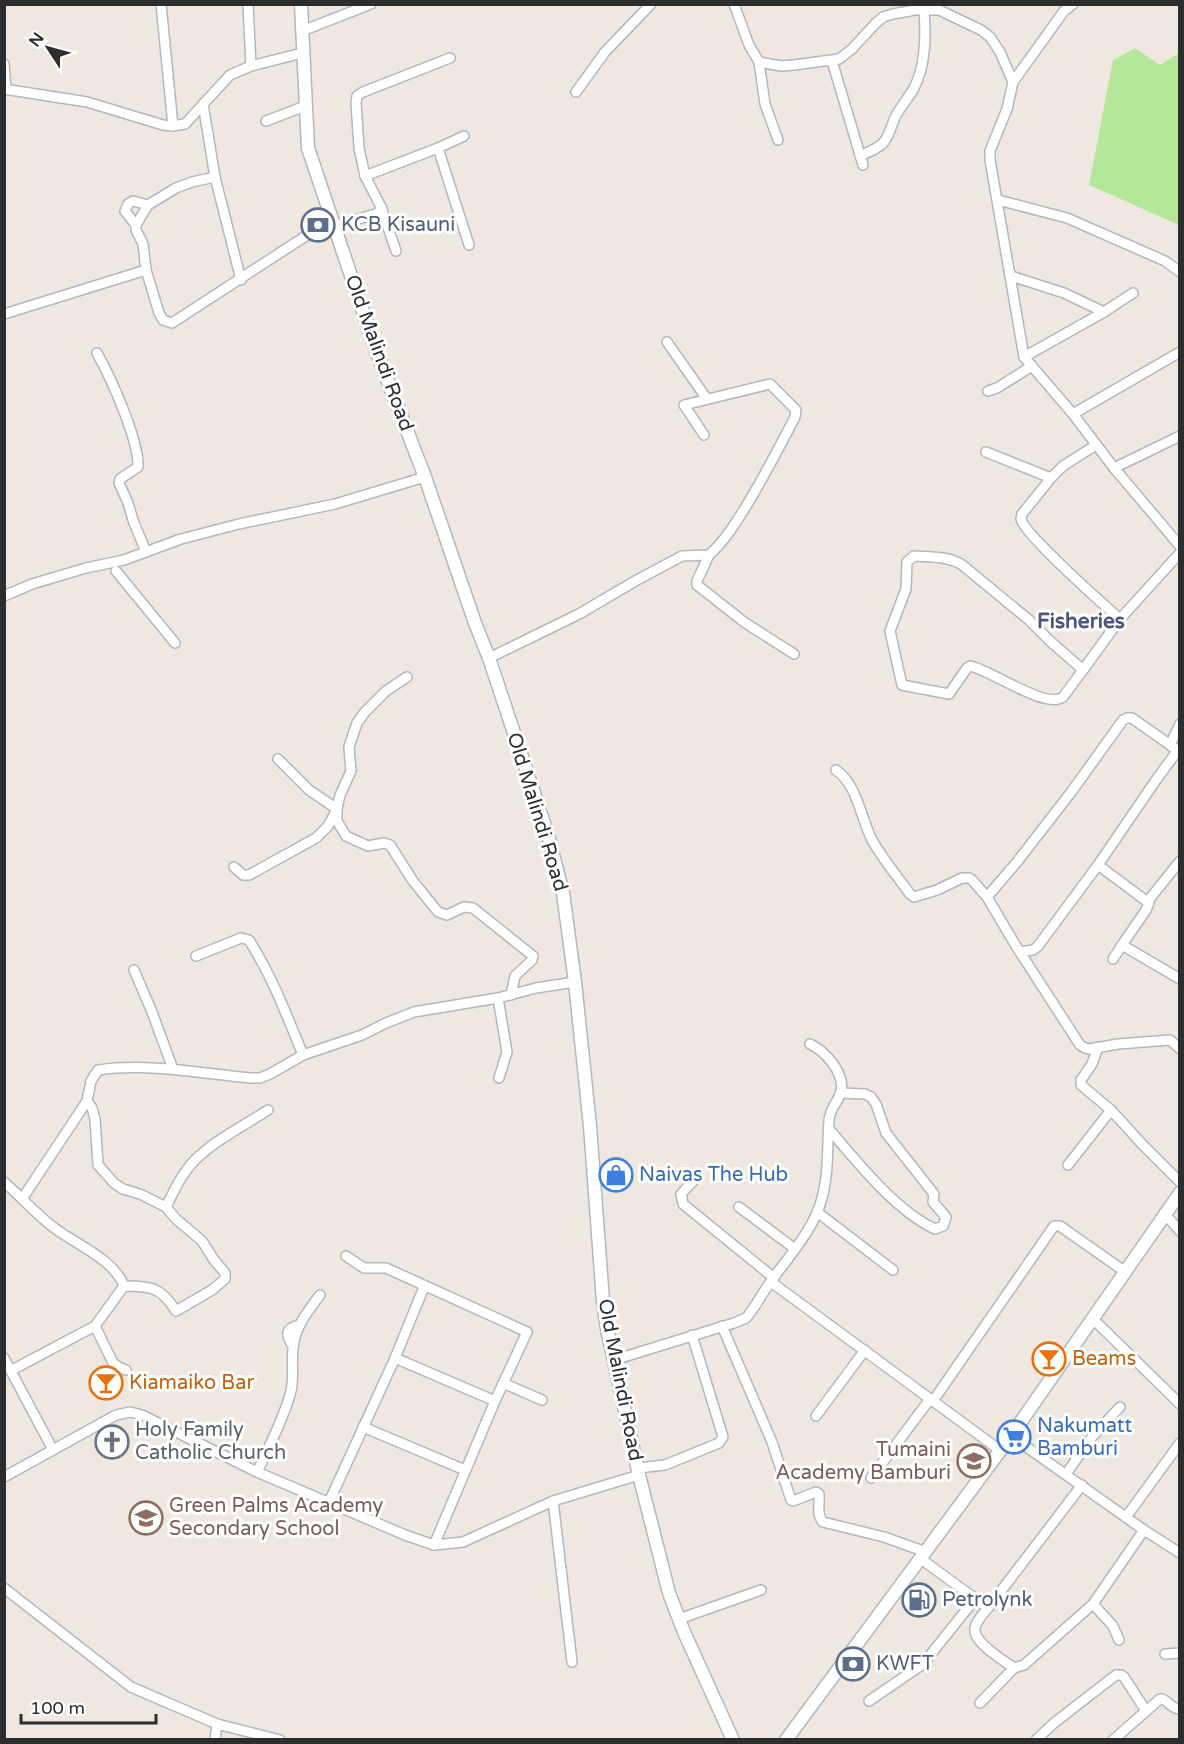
<svg xmlns="http://www.w3.org/2000/svg" width="1184" height="1744" viewBox="0 0 1184 1744" font-family="'Varela Round',sans-serif">
<style>
.green{fill:#b5e79a}
.lines{fill:none;stroke-linecap:round;stroke-linejoin:round}
.street-casing{stroke:#b3b6c1;stroke-width:12}
.secondary-casing{stroke:#b3b6c1;stroke-width:15}
.street{stroke:#fff;stroke-width:9}
.secondary{stroke:#fff;stroke-width:12}
.labels{text-anchor:middle;dominant-baseline:central;stroke-width:6;stroke-linejoin:round;paint-order:stroke}
.service-label{font-size:20px;fill:#4e5e75;stroke:#fff;text-anchor:start}
.street-label{font-size:20px;fill:#2d2d2d;stroke:#fff}
.shop-label{font-size:20px;fill:#366cbe;stroke:#fff;text-anchor:start}
.food-label{font-size:20px;fill:#c56008;stroke:#fff;text-anchor:start}
.worship-label{font-size:20px;fill:#5b616d;stroke:#fff;text-anchor:start}
.education-label{font-size:20px;fill:#785e54;stroke:#fff;text-anchor:end}
.neighbourhood-label{font-size:21px;font-weight:bold;fill:#4b5581;stroke:#fff}
</style>
<rect width="100%" height="100%" fill="#efe8e0"/>
<!-- green -->
<polygon class="green" points="1135,48 1160,65 1179,53 1179,225 1089,185 1113,60"/>
<g class="lines">
<defs>
<g id="street">
<polyline points="161,4 173,126"/>
<polyline points="248,4 251,66"/>
<polyline points="734,4 749,45 759,62 781,66 794,65 839,59 852,49 875,24 883,17 893,14 915,10 939,10 981,30 990,37 1000,52 1013,82"/>
<polyline points="1073,4 1064,11 1013,82 1007,109 990,151 990,160 1024,357 1073,414 1114,468 1180,546"/>
<polyline points="302,31 371,4"/>
<polyline points="832,61 863,165"/>
<polyline points="759,62 765,104 778,140"/>
<polyline points="4,64 6,89"/>
<polyline points="4,89 87,102 163,125 173,126 185,124 230,75 251,66 302,53"/>
<polyline points="576,92 605,52 651,4"/>
<polyline points="203,104 215,177 241,280"/>
<polyline points="266,121 305,106"/>
<polyline points="438,148 469,245"/>
<path d="M 860,156 C 868,152 878,149 884,142 C 891,133 892,121 898,112 C 903,104 909,97 914,88 C 926,65 926,36 924,10"/>
<polyline points="365,176 438,148 464,136"/>
<polyline points="215,177 192,182 176,188 148,205 136,225 136,230 143,244 146,270 159,313 163,320 172,323 332,219"/>
<polyline points="998,200 1067,218 1165,261 1180,272"/>
<polyline points="381,207 396,251"/>
<polyline points="136,225 125,211 128,204 133,201 148,205"/>
<polyline points="335,226 375,214 380,211 381,207 365,176 359,148 356,103 357,96 363,92 450,58"/>
<polyline points="1011,276 1064,293 1104,312"/>
<polyline points="4,314 146,270"/>
<polyline points="667,342 707,399"/>
<path d="M 97,353 C 111,378 139,440 138,467 L 120,479 L 119,483 L 128,503 L 133,520 L 146,552"/>
<polyline points="1024,357 1104,312 1133,293"/>
<polyline points="988,391 997,388 1032,366"/>
<polyline points="1073,414 1180,352"/>
<path d="M 1096,445 L 1063,466 L 1051,478 L 1022,514 C 1022,516 1021,517 1021,519 C 1024,534 1104,605 1120,619 L 1180,553"/>
<polyline points="986,452 1051,478"/>
<polyline points="1114,468 1180,436"/>
<polyline points="709,555 697,581 697,585 744,622 794,654"/>
<path d="M 914,556 C 930,557 947,556 961,564 L 1029,620 L 1050,641 L 1083,670 L 1063,697 C 1046,710 991,670 970,666 L 967,668 L 949,694 L 902,685 L 890,631 L 906,589 L 907,562 Z"/>
<polyline points="116,571 175,643"/>
<polyline points="4,596 32,584 86,568 124,560 181,539 239,524 335,504 425,477"/>
<path d="M 489,658 L 579,614 L 637,580 L 682,556 L 709,555 C 725,541 737,521 748,503 C 765,475 780,446 795,417 L 796,410 L 770,384 L 684,405 L 704,435"/>
<polyline points="1083,670 1120,619"/>
<polyline points="1170,745 1180,724"/>
<polyline points="1178,750 1156,780 1098,865 1149,903 1146,910 1122,945 1180,979"/>
<polyline points="278,759 309,790 337,809 337,821 346,836 368,846 384,843 390,845 413,881 438,912 447,915 464,907 473,908 533,956 532,960 515,976 511,995"/>
<path d="M 836,770 C 858,786 860,816 872,840 C 882,858 897,876 910,894 L 914,897 L 937,890 L 962,878 L 969,878 L 972,880 L 987,897 L 1016,946 L 1080,1045 L 1085,1048 L 1090,1049 L 1118,1044 L 1170,1040 L 1180,1049"/>
<polyline points="234,867 243,875 249,875 316,838 328,826 337,809 340,795 351,771 349,747 357,723 365,712 386,691 407,677"/>
<polyline points="987,897 1017,862 1072,791 1123,720 1127,718 1132,718 1180,752"/>
<polyline points="1148,901 1180,861"/>
<polyline points="1020,952 1033,950 1038,946 1098,865"/>
<path d="M 196,956 L 241,938 L 249,940 C 272,976 287,1016 303,1055"/>
<polyline points="1113,959 1122,945"/>
<polyline points="134,970 152,1012 173,1069"/>
<polyline points="1098,1047 1092,1064 1081,1080 1081,1085 1111,1110 1141,1143 1180,1182"/>
<polyline points="499,1078 507,1052 498,998 536,988 575,982"/>
<polyline points="87,1101 92,1108 95,1119 98,1165 114,1183 123,1189 140,1194 166,1207"/>
<path d="M 829,1129 C 857,1162 896,1211 935,1229 L 943,1226 L 946,1217 L 933,1202 L 934,1194 L 886,1133 L 876,1104 L 871,1097 L 865,1094 L 841,1093"/>
<polyline points="1068,1165 1111,1110"/>
<polyline points="697,1177 681,1194 683,1204 774,1278"/>
<path d="M 4,1182 C 21,1197 35,1213 53,1227 C 75,1244 114,1259 124,1286"/>
<path d="M 22,1199 L 87,1101 L 91,1081 L 98,1070 C 149,1063 199,1073 250,1078 L 260,1078 L 270,1074 L 303,1055 L 362,1035 L 386,1023 L 414,1012 L 498,998"/>
<polyline points="739,1207 795,1249"/>
<polyline points="817,1212 893,1270"/>
<polyline points="1164,1213 1180,1231"/>
<polyline points="346,1256 364,1268 386,1268 527,1332 495,1401 434,1545"/>
<polyline points="771,1282 1001,1451"/>
<polyline points="1093,1319 1180,1404"/>
<polyline points="95,1326 113,1363 120,1368 126,1370"/>
<path d="M 722,1326 L 772,1442 L 791,1500 L 793,1501 L 816,1492 L 819,1494 C 820,1503 816,1515 823,1522 L 884,1537 L 926,1552"/>
<path d="M 293,1346 C 285,1335 285,1328 300,1325"/>
<polyline points="4,1358 53,1450"/>
<polyline points="395,1358 495,1401"/>
<path d="M 614,1360 L 734,1323 L 746,1318 C 755,1308 761,1295 769,1284 C 788,1257 814,1230 822,1198 C 829,1172 827,1146 829,1120 C 830,1108 839,1101 841,1091 C 845,1073 825,1051 810,1044"/>
<path d="M 12,1370 L 95,1326 L 124,1286 C 151,1286 161,1287 176,1311 L 212,1290 L 225,1279 L 225,1273 L 214,1260 L 202,1241 L 176,1219 L 166,1207 C 174,1191 182,1173 195,1160 C 215,1140 245,1125 268,1110"/>
<polyline points="503,1383 542,1400"/>
<polyline points="933,1401 1054,1226 1060,1226 1124,1271"/>
<polyline points="816,1416 865,1350"/>
<polyline points="363,1427 465,1470"/>
<polyline points="1011,1436 1144,1530 1180,1553"/>
<polyline points="638,1468 665,1465 719,1443 723,1437 692,1335"/>
<path d="M 257,1472 C 269,1447 282,1422 290,1395 C 295,1379 291,1364 293,1349 C 294,1328 308,1311 320,1295"/>
<polyline points="1066,1474 1092,1437 1120,1407"/>
<polyline points="4,1477 116,1415 130,1412 142,1415 257,1472 405,1535 434,1545 463,1542 553,1501 639,1475"/>
<polyline points="871,1478 930,1399"/>
<polyline points="553,1501 572,1662"/>
<polyline points="329,1502 395,1358 424,1287"/>
<polyline points="1126,1517 1180,1443"/>
<polyline points="921,1559 988,1608 1082,1485"/>
<polyline points="4,1588 131,1687 217,1724 280,1740"/>
<polyline points="1093,1604 1113,1626 1119,1640"/>
<path d="M 988,1608 C 983,1614 976,1621 975,1628 C 972,1642 1003,1660 1014,1668"/>
<polyline points="679,1619 761,1590"/>
<polyline points="1165,1654 1180,1653"/>
<polyline points="869,1701 923,1664 975,1599"/>
<polyline points="980,1703 1014,1668 1024,1665 1093,1604 1144,1530"/>
<polyline points="215,1740 217,1724"/>
<polyline points="1036,1740 1054,1723 1116,1675 1121,1675 1124,1677 1146,1711"/>
<path d="M 1113,1740 L 1160,1699 C 1167,1698 1170,1709 1180,1709"/>
</g>
<g id="secondary">
<polyline points="301,4 308,148 377,353 425,477 475,623 489,658 548,835 563,893 575,982 590,1126 603,1301 607,1329 639,1475 669,1593 684,1632 733,1740"/>
<polyline points="786,1740 1011,1436 1180,1193"/>
</g>
</defs>
<!-- street casing -->
<use href="#street" class="street-casing"/>
<!-- secondary casing -->
<use href="#secondary" class="secondary-casing"/>
<!-- street -->
<use href="#street" class="street"/>
<!-- secondary -->
<use href="#secondary" class="secondary"/>
</g>
<!-- icons -->
<defs>
<symbol id="bank-ring" viewBox="-11 -11 22 22"><circle r="9.5" fill="#fff" stroke="#5c6f8a" stroke-width="1.5"/><path d="M-6-4H6V4H-6ZM0-2.3a2.3 2.3 0 1 0 0 4.6a2.3 2.3 0 1 0 0-4.6Z" fill="#5c6f8a"/></symbol>
<symbol id="shop-ring" viewBox="-11 -11 22 22"><circle r="9.5" fill="#fff" stroke="#3f7fe0" stroke-width="1.5"/><path d="M-5-2.5h2.3a2.7 3.5 0 0 1 5.4 0H5L5.5 6h-11ZM-1.5-2.5h3a1.5 2.3 0 0 0-3 0Z" fill="#3f7fe0"/></symbol>
<symbol id="bar-ring" viewBox="-11 -11 22 22"><circle r="9.5" fill="#fff" stroke="#e8710a" stroke-width="1.5"/><path d="M-6-5H6L.8 .8V4.5H3.5V6h-7V4.5H-.8V.8Z" fill="#e8710a"/></symbol>
<symbol id="supermarket-ring" viewBox="-11 -11 22 22"><circle r="9.5" fill="#fff" stroke="#3f7fe0" stroke-width="1.5"/><path d="M-6-5.5h2.5l.6 2H6L4.5 2H-2.5L-4.4-4H-6ZM-1.5 3.2a1.3 1.3 0 1 0 .1 0ZM3 3.2a1.3 1.3 0 1 0 .1 0Z" fill="#3f7fe0"/></symbol>
<symbol id="church-ring" viewBox="-11 -11 22 22"><circle r="9.5" fill="#fff" stroke="#6b7280" stroke-width="1.5"/><path d="M-1.2-6h2.4v3.5h3.3v2.4h-3.3V6h-2.4V-.1h-3.3v-2.4h3.3Z" fill="#6b7280"/></symbol>
<symbol id="school-ring" viewBox="-11 -11 22 22"><circle r="9.5" fill="#fff" stroke="#8d6e63" stroke-width="1.5"/><path d="M0-5L7-2L0 1L-7-2ZM-4 1L0 2.5L4 1V4Q0 6-4 4Z" fill="#8d6e63"/></symbol>
<symbol id="fuel-ring" viewBox="-11 -11 22 22"><circle r="9.5" fill="#fff" stroke="#5c6f8a" stroke-width="1.5"/><path d="M-5.5-6h7V0h2V4h1.3V-2.5L3-4.5l.8-.8L6-3V5H2.5V1h-1V6h-7ZM-4.2-4.7v3.2H.2V-4.7Z" fill="#5c6f8a"/></symbol>
</defs>
<g fill-rule="evenodd">
<use href="#bank-ring" x="299" y="206" width="38" height="38"/>
<use href="#shop-ring" x="597" y="1156" width="38" height="38"/>
<use href="#bar-ring" x="1030" y="1340" width="38" height="38"/>
<use href="#bar-ring" x="87" y="1364" width="38" height="38"/>
<use href="#supermarket-ring" x="995" y="1418" width="38" height="38"/>
<use href="#church-ring" x="93" y="1423" width="38" height="38"/>
<use href="#school-ring" x="955" y="1442" width="38" height="38"/>
<use href="#school-ring" x="127" y="1499" width="38" height="38"/>
<use href="#fuel-ring" x="900" y="1581" width="38" height="38"/>
<use href="#bank-ring" x="834" y="1645" width="38" height="38"/>
</g>
<g class="labels">
<!-- service labels -->
<g class="service-label">
<text x="341" y="225">KCB Kisauni</text>
<text x="942" y="1600">Petrolynk</text>
<text x="876" y="1664">KWFT</text>
</g>
<!-- street labels -->
<g class="street-label">
<text transform="translate(379 353) rotate(70)">Old Malindi Road</text>
<text transform="translate(537 812) rotate(73)">Old Malindi Road</text>
<text transform="translate(620 1380) rotate(79)">Old Malindi Road</text>
</g>
<!-- shop labels -->
<g class="shop-label">
<text x="639" y="1175">Naivas The Hub</text>
<text x="1037" y="1426">Nakumatt<tspan x="1037" dy="23">Bamburi</tspan></text>
</g>
<!-- food labels -->
<g class="food-label">
<text x="1072" y="1359">Beams</text>
<text x="129" y="1383">Kiamaiko Bar</text>
</g>
<!-- worship labels -->
<g class="worship-label">
<text x="135" y="1430">Holy Family<tspan x="135" dy="23">Catholic Church</tspan></text>
</g>
<!-- education labels -->
<g class="education-label">
<text x="951" y="1450">Tumaini<tspan x="951" dy="23">Academy Bamburi</tspan></text>
<text x="169" y="1506" text-anchor="start">Green Palms Academy<tspan x="169" dy="23">Secondary School</tspan></text>
</g>
<!-- neighbourhood labels -->
<g class="neighbourhood-label">
<text x="1081" y="621">Fisheries</text>
</g>
</g>
<!-- border -->
<rect width="1184" height="1744" fill="none" stroke="#2d2d2d" stroke-width="12"/>
<!-- north arrow -->
<g transform="translate(48 48) rotate(306)" stroke="#ffffff" stroke-width="4.5" paint-order="stroke">
<path d="M0-4.5L10 22L0 15L-10 22Z" fill="#2d2d2d"/>
<text y="-9" font-size="16" font-weight="bold" text-anchor="middle" fill="#2d2d2d">N</text>
</g>
<!-- scale -->
<path d="M21 1714v9h135v-9" fill="none" stroke="#2d2d2d" stroke-width="3"/>
<text x="30" y="1714" font-size="18" fill="#2d2d2d" stroke="#ffffff" stroke-width="4.5" paint-order="stroke">100 m</text>
</svg>
